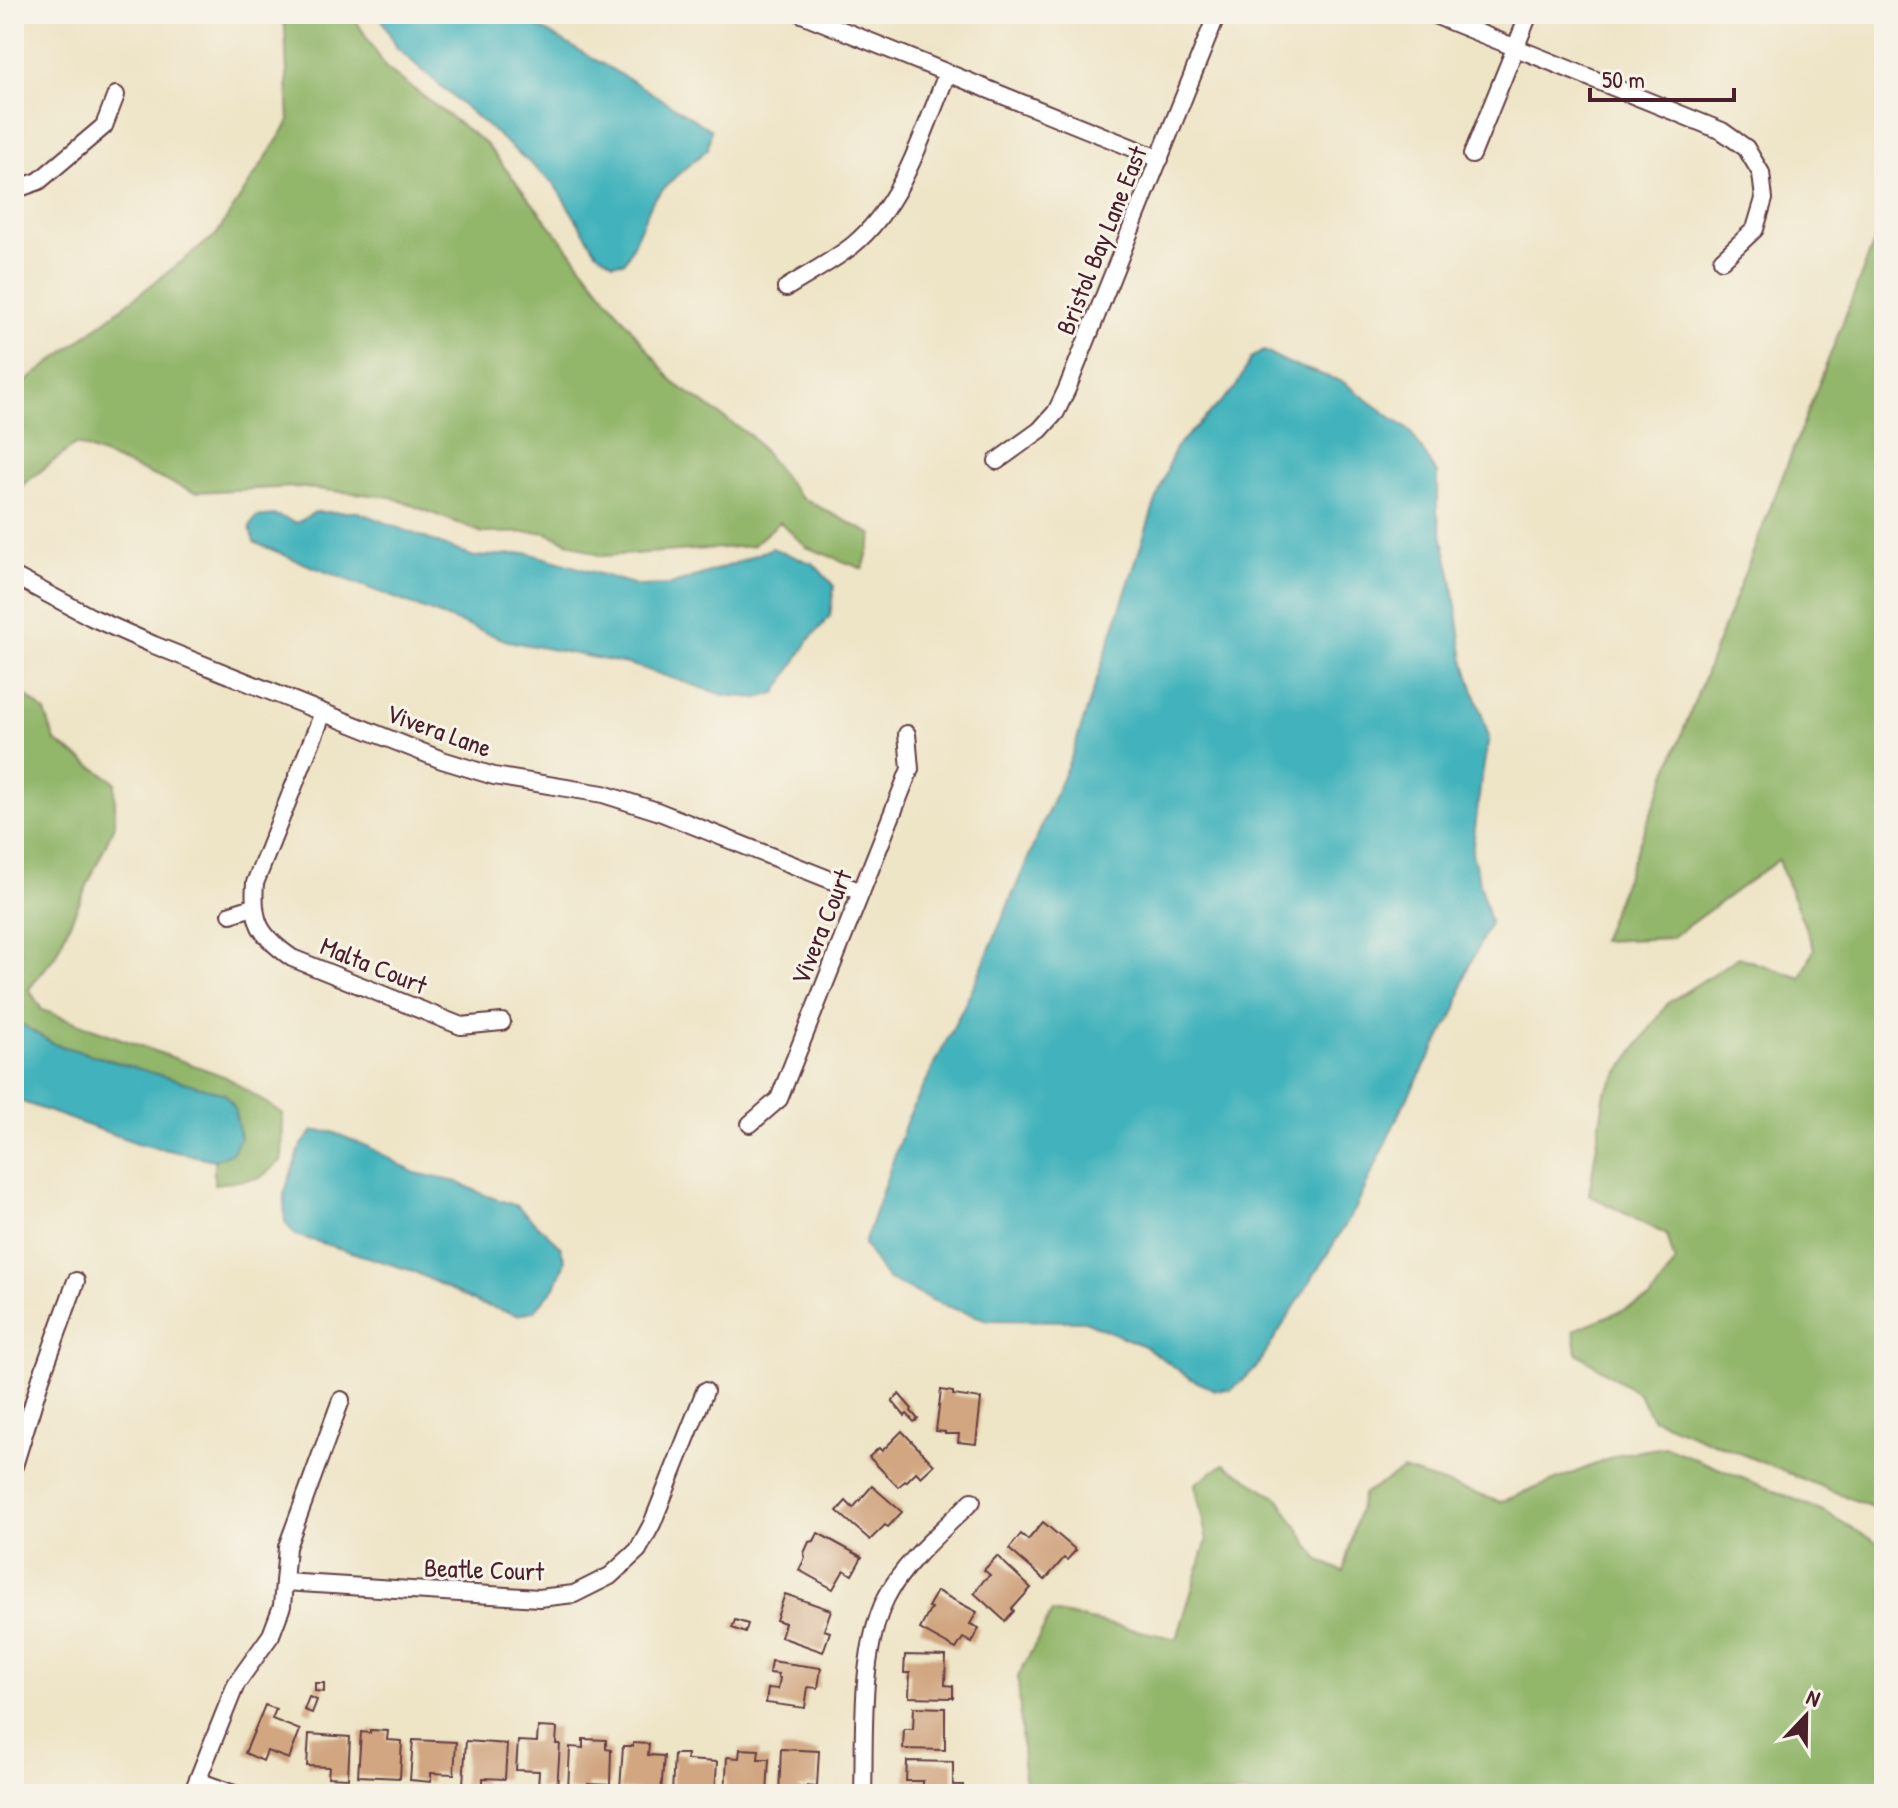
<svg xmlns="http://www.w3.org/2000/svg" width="1898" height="1808" viewBox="0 0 1898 1808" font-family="'Patrick Hand',sans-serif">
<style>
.forest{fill:#92b66b;stroke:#6e6a4b;stroke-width:2}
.water{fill:#43b3bc;stroke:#466974;stroke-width:2}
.building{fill:#d1a681}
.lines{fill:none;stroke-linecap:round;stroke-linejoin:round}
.minor-casing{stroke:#633d42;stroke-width:20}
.minor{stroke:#fff;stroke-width:16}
.labels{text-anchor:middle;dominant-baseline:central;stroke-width:6;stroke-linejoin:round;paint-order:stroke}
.street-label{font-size:26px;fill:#4a1f2b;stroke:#f7f3e8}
</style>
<rect width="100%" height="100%" fill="#f7f3e8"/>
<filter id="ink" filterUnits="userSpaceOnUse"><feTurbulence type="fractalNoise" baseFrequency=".0125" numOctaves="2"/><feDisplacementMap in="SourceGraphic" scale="16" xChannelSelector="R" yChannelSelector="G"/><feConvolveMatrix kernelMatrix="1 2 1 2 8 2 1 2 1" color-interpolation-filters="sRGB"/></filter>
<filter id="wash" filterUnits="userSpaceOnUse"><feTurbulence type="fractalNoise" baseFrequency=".006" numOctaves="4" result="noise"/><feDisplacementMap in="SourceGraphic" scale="32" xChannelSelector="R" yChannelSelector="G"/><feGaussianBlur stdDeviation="1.8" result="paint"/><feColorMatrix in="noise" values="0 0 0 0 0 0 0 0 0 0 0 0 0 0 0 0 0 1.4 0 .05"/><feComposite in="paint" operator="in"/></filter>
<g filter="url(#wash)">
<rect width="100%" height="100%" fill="#eee4c6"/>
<!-- forest -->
<g class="forest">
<polygon points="277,14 352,14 386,68 486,144 674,383 752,437 800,497 873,535 863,569 806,547 780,522 752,546 601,556 544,532 483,533 391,497 295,487 194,492 76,444 25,483 14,499 14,391 216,235 289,122 285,26"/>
<polygon points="1884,217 1884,1514 1877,1509 1652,1418 1639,1394 1577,1353 1574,1330 1650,1299 1675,1263 1667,1235 1589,1195 1605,1092 1668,1003 1739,957 1801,978 1814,949 1778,860 1671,938 1601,941"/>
<polygon points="14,686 45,712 55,741 115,782 115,824 55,956 29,989 42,1010 226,1077 283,1114 282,1160 260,1178 214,1184 214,1160 233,1152 116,1062 54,1044 14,1020"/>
<polygon points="1666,1447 1823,1511 1884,1547 1884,1794 1029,1794 1024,1777 1018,1677 1052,1612 1177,1639 1207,1540 1195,1484 1224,1464 1279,1499 1318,1559 1343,1572 1363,1495 1403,1470 1501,1502 1621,1454"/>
</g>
<!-- water -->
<g class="water">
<polygon points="379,14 516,14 639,85 711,130 708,149 676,176 653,200 625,262 613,263 596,251 554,184 397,48"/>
<polygon points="1264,351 1288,363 1343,382 1410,431 1437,474 1437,512 1452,579 1464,661 1489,737 1481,780 1472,853 1490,923 1466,972 1457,1008 1400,1111 1356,1208 1256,1368 1231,1390 1215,1390 1191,1379 1146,1347 1085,1321 988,1320 943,1305 887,1279 864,1244 907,1120 973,988 1072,755 1153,509 1175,448 1236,387 1252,357"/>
<polygon points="315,512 358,512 474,557 528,553 640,586 671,585 736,563 772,548 814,564 834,586 830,616 809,640 776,693 758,698 724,695 632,665 508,641 303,563 254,542 250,527 256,517 275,515 297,523"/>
<polygon points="14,1020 54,1044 225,1094 234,1107 240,1137 233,1152 214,1160 140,1144 14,1099"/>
<polygon points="313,1131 332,1132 369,1147 415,1173 457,1182 487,1196 517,1206 560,1246 565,1261 555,1287 535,1310 518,1315 480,1304 413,1271 295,1235 285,1222 284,1194 301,1146"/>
</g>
<g id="blocks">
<!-- building -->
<g class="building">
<polygon points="941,1390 953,1392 953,1395 981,1399 976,1444 958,1442 959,1434 945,1434 945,1432 936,1431"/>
<polygon points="899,1394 912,1409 911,1411 918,1419 914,1422 907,1414 905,1416 892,1401"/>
<polygon points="902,1431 934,1465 921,1477 916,1472 906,1482 905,1481 898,1487 869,1457 879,1448 882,1451"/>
<polygon points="872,1486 902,1512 888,1527 885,1525 870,1540 837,1511 846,1501 853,1508"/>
<polygon points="1043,1522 1076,1550 1067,1560 1064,1558 1045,1580 1009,1549 1021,1534 1028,1540"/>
<polygon points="818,1533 862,1557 852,1575 844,1570 833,1589 799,1570 805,1558 804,1553 809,1542 814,1541"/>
<polygon points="997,1556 1031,1588 1012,1609 1014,1611 1005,1621 974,1593 985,1579 990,1575 984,1570"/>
<polygon points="937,1591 977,1612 970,1624 979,1628 972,1643 963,1638 956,1649 920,1629 931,1608 928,1607"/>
<polygon points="785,1594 831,1610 824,1630 830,1632 823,1652 781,1637 785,1623 776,1620"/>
<polygon points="735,1620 748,1624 745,1633 732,1628"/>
<polygon points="905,1655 946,1656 945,1685 953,1686 953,1698 909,1697 910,1673 904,1673"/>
<polygon points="771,1661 821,1668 818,1688 808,1687 805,1708 766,1703 768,1688 778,1689 780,1678 778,1677 778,1674 769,1673"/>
<polygon points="315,1683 324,1683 324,1692 315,1691"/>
<polygon points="309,1697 317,1700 312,1713 304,1710"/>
<polygon points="265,1705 276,1709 272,1719 300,1730 289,1759 267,1751 263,1761 245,1753"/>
<polygon points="914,1707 945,1708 945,1750 903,1749 904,1729 913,1729"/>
<polygon points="538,1727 557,1728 556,1744 560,1744 557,1789 538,1788 539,1771 516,1770 518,1741 537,1742"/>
<polygon points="370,1730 388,1731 387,1740 402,1741 400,1778 358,1776 361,1732 370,1733"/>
<polygon points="309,1734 350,1737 348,1778 328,1777 329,1767 307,1766"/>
<polygon points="583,1739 606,1740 606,1749 611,1750 610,1785 588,1784 588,1791 568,1790 570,1747 583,1748"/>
<polygon points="413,1740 456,1742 454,1774 431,1773 431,1782 410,1780"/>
<polygon points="466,1741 507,1744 505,1779 483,1778 483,1785 463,1784"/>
<polygon points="633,1743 649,1744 648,1755 664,1756 661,1794 644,1794 644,1791 620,1789 623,1746 633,1746"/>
<polygon points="740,1749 759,1750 758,1759 769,1759 767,1794 725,1794 727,1757 739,1758"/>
<polygon points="781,1749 819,1751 817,1786 807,1785 806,1788 799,1787 799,1794 779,1794"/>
<polygon points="674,1754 687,1754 687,1760 717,1762 715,1794 672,1794"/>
<polygon points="907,1761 953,1762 953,1785 963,1785 963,1794 909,1794 909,1786 923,1786 923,1781 906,1781"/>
</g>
</g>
</g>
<g filter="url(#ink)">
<use href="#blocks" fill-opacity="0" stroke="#633d42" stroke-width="2"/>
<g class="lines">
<defs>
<g id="minor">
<polyline points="802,14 1160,159"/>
<polyline points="1432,14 1722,131 1746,148 1761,173 1764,199 1755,229 1722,260"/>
<polyline points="1472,155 1529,14"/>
<polyline points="14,190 39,181 104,126 116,95"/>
<path d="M 786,288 C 808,274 833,261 853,245 C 903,204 923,132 947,74"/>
<polyline points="997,461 1040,430 1056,412 1067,389 1217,14"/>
<polyline points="14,576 91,617 154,645 442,760 494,776 603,794 657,811 861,892"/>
<path d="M 323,713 L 255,883 C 252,922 259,935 292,958 L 461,1026 L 502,1022"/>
<polyline points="231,914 253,907"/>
<polyline points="750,1124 779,1099 910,769 907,734"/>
<polyline points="14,1466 41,1378 76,1281"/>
<polyline points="284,1582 539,1598 574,1594 610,1576 638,1550 652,1524 705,1391"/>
<polyline points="198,1781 234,1794"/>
<polyline points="192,1794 236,1684 271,1635 282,1606 287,1547 341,1400"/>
<path d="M 863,1794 C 865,1733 859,1654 886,1598 C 903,1563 945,1528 972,1501"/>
</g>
</defs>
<!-- minor casing -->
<use href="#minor" class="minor-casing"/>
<!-- minor -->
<use href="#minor" class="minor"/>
</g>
</g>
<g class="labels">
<!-- street labels -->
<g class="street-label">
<text transform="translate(1101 240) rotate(-68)">Bristol Bay Lane East</text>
<text transform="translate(439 730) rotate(20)">Vivera Lane</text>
<text transform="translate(821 927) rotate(-68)">Vivera Court</text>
<text transform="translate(374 965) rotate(22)">Malta Court</text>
<text transform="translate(484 1569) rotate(2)">Beatle Court</text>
</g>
</g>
<!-- margin -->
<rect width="1898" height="1808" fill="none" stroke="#f7f3e8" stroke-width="48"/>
<!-- north arrow -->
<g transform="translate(1806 1716) rotate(22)" stroke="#f7f3e8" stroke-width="6" paint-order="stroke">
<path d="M0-6L14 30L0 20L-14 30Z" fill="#4a1f2b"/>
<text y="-12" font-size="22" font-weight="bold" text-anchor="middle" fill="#4a1f2b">N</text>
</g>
<!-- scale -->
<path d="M1590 88v12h144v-12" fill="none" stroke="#4a1f2b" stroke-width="4"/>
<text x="1602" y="88" font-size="24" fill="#4a1f2b" stroke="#f7f3e8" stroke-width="6" paint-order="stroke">50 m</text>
</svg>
